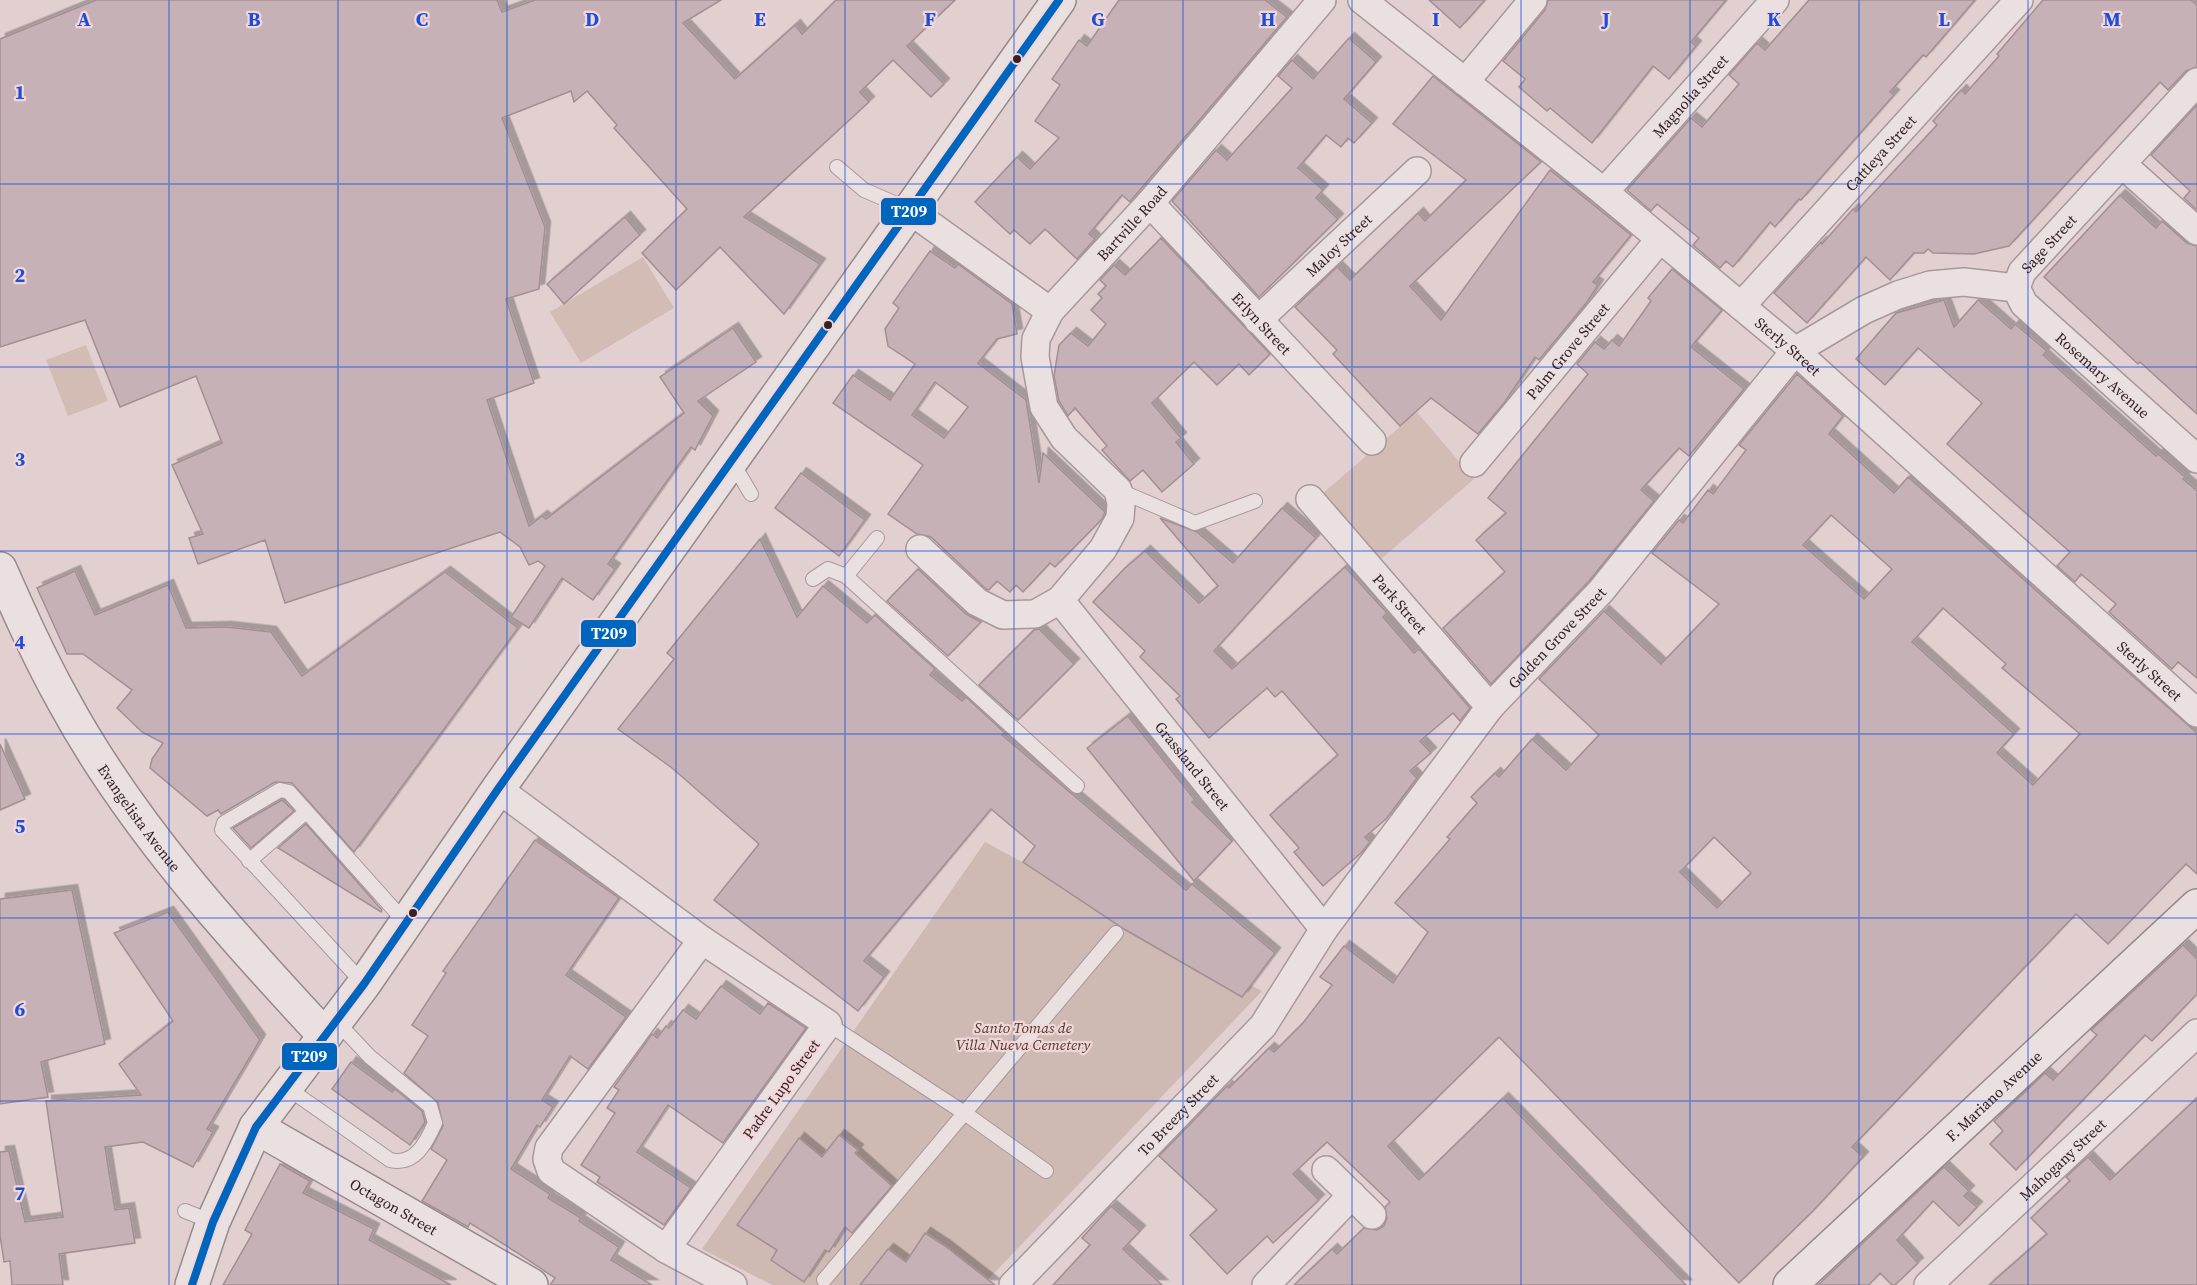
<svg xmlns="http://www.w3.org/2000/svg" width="2197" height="1285" viewBox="0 0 2197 1285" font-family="'Source Serif 4',serif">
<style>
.green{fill:#d3bcb4}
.cemetery{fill:#ceb9b3}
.building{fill:#c5b1b6;stroke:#a28f94;stroke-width:1.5;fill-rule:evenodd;filter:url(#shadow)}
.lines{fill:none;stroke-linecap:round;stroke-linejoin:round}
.lane-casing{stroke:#a8989b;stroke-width:16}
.street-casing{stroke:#a8989b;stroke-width:30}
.secondary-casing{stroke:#97888b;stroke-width:36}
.lane{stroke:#eae0e0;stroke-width:14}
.street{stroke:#eae0e0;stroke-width:27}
.secondary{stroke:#eae0e0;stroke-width:33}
.bus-1-casing{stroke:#f2d6d8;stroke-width:12}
.bus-1{stroke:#0065bd;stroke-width:8}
.grid{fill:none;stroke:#1d4ed8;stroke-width:1.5;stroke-opacity:0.55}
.bus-dot{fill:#362127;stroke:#f2d6d8;stroke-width:2}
.labels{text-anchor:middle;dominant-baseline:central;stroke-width:4.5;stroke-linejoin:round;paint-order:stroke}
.street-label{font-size:15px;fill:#362127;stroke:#f2d6d8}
.park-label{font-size:15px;font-style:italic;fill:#503c29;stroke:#f2d6d8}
.grid-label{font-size:20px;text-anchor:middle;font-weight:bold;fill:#1d4ed8;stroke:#f2d6d8;stroke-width:4.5;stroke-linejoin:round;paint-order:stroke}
.line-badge{stroke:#f2d6d8;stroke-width:2}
.badge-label{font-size:16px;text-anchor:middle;font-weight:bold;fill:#fff}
</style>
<defs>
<filter id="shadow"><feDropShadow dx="5.5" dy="-5.5" stdDeviation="0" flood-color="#0004"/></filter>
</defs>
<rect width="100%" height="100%" fill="#e2d0d1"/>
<!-- green -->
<g class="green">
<polygon points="643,257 674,308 581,363 550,312"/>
<polygon points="86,345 108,401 68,416 46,360"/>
<polygon points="1417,412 1474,479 1380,560 1322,494"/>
</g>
<!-- cemetery -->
<polygon class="cemetery" points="985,842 1262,991 983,1285 772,1285 702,1249"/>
<!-- building -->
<g class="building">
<polygon points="96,0 497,0 502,12 535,0 721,0 683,23 735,79 795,25 802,34 836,0 955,0 907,46 944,84 931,97 893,60 860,92 869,102 744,217 820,264 784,314 720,247 676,290 642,253 687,209 614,128 617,125 587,91 574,102 571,91 502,118 545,227 539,289 506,299 534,383 487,400 529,526 542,516 546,519 684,413 660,377 733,328 756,362 698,401 713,416 695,450 691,447 608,564 615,569 593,600 562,578 529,628 511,617 545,566 538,561 529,565 520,547 500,532 285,603 265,540 198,564 189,538 203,534 172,465 222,443 196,376 120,407 85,320 0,347 0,39"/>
<polygon points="1119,0 1265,0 1287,17 1133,198 1130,202 1122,195 1089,234 1095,239 1077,259 1045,229 1030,244 1014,230 1010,234 975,202 1017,157 1030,169 1059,138 1035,121 1060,85 1052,79 1079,40 1087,46"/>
<polygon points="1429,0 1485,0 1460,28"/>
<polygon points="1548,0 1726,0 1691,42 1696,46 1669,79 1653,66 1592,143 1550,108 1547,111 1519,87 1525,79 1503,61 1545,10"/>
<polygon points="1809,0 1975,0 1926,57 1923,55 1890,92 1894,95 1801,200 1799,199 1775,227 1770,222 1733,267 1726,261 1720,268 1693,245 1699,238 1657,204 1651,211 1627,190 1691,118 1702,127 1739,84 1729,75 1757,43 1765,50"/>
<polygon points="2043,0 2191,0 2197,5 2197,67 2186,71 2168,90 2160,82 2009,246 1974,254 1933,253 1928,249 1924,253 1914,253 1890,280 1866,257 1807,323 1774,293 1821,242 1822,244 1853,209 1856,212 1937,125 1933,121 1961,90 1965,94 1999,56 1997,54"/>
<polygon points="1349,38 1376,62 1344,99 1372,123 1354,143 1348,138 1341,147 1326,135 1298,168 1323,190 1316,198 1338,219 1259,297 1172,201 1216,150 1227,160 1292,88 1278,76 1292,60 1313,79"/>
<polygon points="1433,76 1541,162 1410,286 1441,320 1550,170 1631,235 1593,282 1598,285 1587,302 1539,360 1535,357 1504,403 1478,434 1431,398 1400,426 1333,354 1337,350 1295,307 1337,267 1350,280 1418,213 1425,221 1466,180 1393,124"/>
<polygon points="2197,105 2197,210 2184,198 2190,191 2151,155"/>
<polygon points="2120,195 2156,228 2162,221 2187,243 2197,246 2197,414 2140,362 2138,364 2044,277"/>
<polygon points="625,217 640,235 564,304 547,284"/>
<polygon points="1161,238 1270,354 1249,375 1239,364 1217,385 1194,362 1152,403 1181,438 1176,442 1194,464 1162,492 1143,470 1130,481 1102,450 1107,446 1075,408 1068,416 1059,401 1054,376 1059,345 1071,333 1088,346 1106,324 1091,310 1102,298 1098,294 1106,286 1100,280 1114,265 1125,275"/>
<path d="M 930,251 L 955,268 L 958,264 L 1012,304 L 1017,334 L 997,339 L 978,363 L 1026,400 L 1039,483 L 1043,453 L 1105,512 L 1102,519 L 1055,567 L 1050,563 L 1023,592 L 1016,585 L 1010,592 L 997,581 L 989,590 L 986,589 L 931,537 L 917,534 L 888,514 L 923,465 L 833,403 L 853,375 L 890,400 L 915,364 L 888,346 L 885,329 L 899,308 L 893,303 ZM 935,382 L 968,407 L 944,438 L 912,415 Z"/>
<polygon points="1672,269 1722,310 1691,347 1744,389 1689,456 1679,448 1641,490 1654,501 1589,581 1491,684 1443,628 1505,572 1476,540 1506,513 1488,498 1588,374 1577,364 1595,342 1604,349 1612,340 1619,346 1651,301 1648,298"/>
<polygon points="1944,300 1954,327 1978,300 2011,329 2015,324 2047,351 2043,355 2156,456 2158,454 2185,477 2183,479 2197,491 2197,678 2178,662 2172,669 2109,612 2116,604 2081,574 2075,582 2057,566 2070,552 1947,444 1982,403 1918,348 1885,385 1856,359 1896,313"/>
<path d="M 1797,374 L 1843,416 L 1829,434 L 1894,493 L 1908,477 L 2197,733 L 2197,874 L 2186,864 L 2108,944 L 2076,914 L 1852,1147 L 1863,1157 L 1813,1211 L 1739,1283 L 1499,1037 L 1388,1146 L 1419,1180 L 1503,1098 L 1686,1285 L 1294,1285 L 1332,1249 L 1337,1254 L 1364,1228 L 1377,1230 L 1384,1226 L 1387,1218 L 1385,1207 L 1390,1202 L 1327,1142 L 1293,1174 L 1319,1200 L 1273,1243 L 1267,1236 L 1227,1274 L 1190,1235 L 1217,1210 L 1159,1156 L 1227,1086 L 1229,1088 L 1269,1048 L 1274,1052 L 1303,1023 L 1332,985 L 1320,977 L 1344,946 L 1393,983 L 1428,932 L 1395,903 L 1450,839 L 1447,837 L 1477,803 L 1471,797 L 1495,773 L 1499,777 L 1532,739 L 1566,770 L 1599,735 L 1539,679 L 1604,611 L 1661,664 L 1719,604 L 1652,553 L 1679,520 L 1683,523 L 1708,490 L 1713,494 L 1746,450 L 1739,445 ZM 1831,515 L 1892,569 L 1864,599 L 1803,545 ZM 1943,608 L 2006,664 L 2002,668 L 2080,734 L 2033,785 L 1997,753 L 2014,734 L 1912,642 ZM 1714,837 L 1751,873 L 1717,908 L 1680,872 Z"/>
<polygon points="801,473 865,520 839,556 775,508"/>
<polygon points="1282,508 1316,538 1214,651 1232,669 1345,567 1387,613 1383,617 1414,653 1419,649 1470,708 1460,721 1453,713 1420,741 1431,753 1410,771 1417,778 1386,819 1365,837 1370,842 1361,853 1323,886 1294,852 1299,848 1270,815 1338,755 1282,691 1275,697 1267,688 1209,738 1176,699 1180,696 1140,657 1145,651 1093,602 1124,569 1145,551 1199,603 1218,586 1160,518 1197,532 1233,563"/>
<polygon points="760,539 797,617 823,586 867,623 875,615 935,669 930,675 962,701 966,697 1005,733 1002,735 1186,890 1192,884 1275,953 1242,997 1124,929 1023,862 1035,846 991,809 864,961 884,977 858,1011 714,900 759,844 672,768 618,729 674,659 667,653"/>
<polygon points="918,569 966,614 981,622 948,656 887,601"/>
<polygon points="75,571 95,615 168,585 186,628 226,627 271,632 302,676 445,572 518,628 354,852 292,783 275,782 221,814 218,810 207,816 150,768 152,759 163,743 142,732 117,708 132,690 83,654 67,654 37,588"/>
<polygon points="1039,629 1074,664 1018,720 979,685 1034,630"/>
<polygon points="1128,716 1195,800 1192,802 1232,841 1194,881 1087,748"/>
<polygon points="0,744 25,799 0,810"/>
<polygon points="282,800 294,811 251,848 233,828"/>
<polygon points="306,824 382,910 381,912 278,848"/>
<polygon points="535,840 619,898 566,975 626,1017 588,1069 570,1056 542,1100 553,1107 540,1127 537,1125 511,1169 550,1194 548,1198 581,1218 579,1221 619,1247 611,1260 652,1285 550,1285 555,1278 516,1252 470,1223 468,1227 422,1201 447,1160 431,1149 443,1126 438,1103 404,1073 428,1036 412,1025 446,973 443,971"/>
<polygon points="72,890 105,1044 41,1062 48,1097 0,1104 0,899"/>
<polygon points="168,912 260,1040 207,1129 213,1132 193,1167 143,1142 105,1147 115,1210 129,1208 135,1243 59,1254 63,1285 12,1285 10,1261 4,1262 0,1235 0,1152 9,1151 25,1222 63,1217 46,1101 141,1095 119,1064 173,1021 114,933"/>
<polygon points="2183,945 2197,959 2197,994 2152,1041 2145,1035 2016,1170 1990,1144 2003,1131 1994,1121 2045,1073 2053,1080 2097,1035 2091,1030"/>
<polygon points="721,986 760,1014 768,1003 806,1028 723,1143 668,1105 637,1152 691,1188 664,1225 597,1182 600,1177 581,1165 615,1113 607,1108 619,1090 614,1087 652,1034 657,1038 666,1026 669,1028 683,1010 696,1019"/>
<polygon points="351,1062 392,1092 395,1089 422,1111 425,1122 410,1145 332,1089"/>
<polygon points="2197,1098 2197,1285 1989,1285 2047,1234 2031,1218 2070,1181 2066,1177 2088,1157 2110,1180"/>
<polygon points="839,1135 858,1150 855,1153 892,1186 852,1233 845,1227 829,1252 825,1250 804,1282 771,1260 777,1250 737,1225 799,1138 822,1157"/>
<polygon points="280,1164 310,1181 303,1193 374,1229 369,1240 451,1285 223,1285 252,1234 245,1230"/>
<polygon points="1944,1167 1969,1191 1964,1196 1977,1207 1959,1226 1933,1201 1897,1240 1918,1263 1895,1285 1892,1285 1880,1273 1869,1285 1818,1285"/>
<polygon points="1111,1206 1140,1231 1123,1249 1162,1285 1053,1285 1090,1245 1082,1238"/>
<polygon points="925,1233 945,1246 995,1285 860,1285 888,1249 906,1262"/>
</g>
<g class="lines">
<defs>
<g id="lane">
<polyline points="837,167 864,190 908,209"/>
<polyline points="732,462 751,494"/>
<polyline points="1118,490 1195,523 1255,501"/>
<polyline points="846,576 877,538"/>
<polyline points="813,579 828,569 846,576 1077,786"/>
<polyline points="249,861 306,812"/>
<polyline points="364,984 222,830 224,823 280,790 289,792 406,923"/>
<polyline points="828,1024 966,1114 1046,1171"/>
<path d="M 286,1087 L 390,1160 C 415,1166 426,1143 435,1123 L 430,1106 L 370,1057 L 336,1021"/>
<polyline points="185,1211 213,1222"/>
<polyline points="824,1280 1116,933"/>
</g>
<g id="street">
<path id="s1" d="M 1362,0 L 1604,192 L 1795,351 L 2197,713"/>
<polyline points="1465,82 1533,0"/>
<polyline points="2122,164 2197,231"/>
<path id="s2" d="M 1604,192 L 1775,0"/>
<path id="s3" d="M 1150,203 L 1372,441"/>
<polyline points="908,209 1050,311"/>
<path id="s4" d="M 2016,288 L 2022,272 L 2197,82"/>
<path id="s5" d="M 2016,288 L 2024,304 L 2197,459"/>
<path id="s6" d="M 1741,306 L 2019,0"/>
<path id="s7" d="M 1258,320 L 1417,171"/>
<path id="s8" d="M 1474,463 L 1660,239"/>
<path id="s9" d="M 1310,499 L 1490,707"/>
<path id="s10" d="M 920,549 L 977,602 L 1003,615 L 1035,614 L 1060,600 L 1103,549 L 1120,518 L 1121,504 L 1118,490 L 1064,438 L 1044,407 L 1035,357 L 1036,339 L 1050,311 L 1150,203 L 1322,0"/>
<path id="s11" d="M 1060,600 L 1324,929"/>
<polyline points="498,789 702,940 828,1024 666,1249"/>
<polyline points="702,940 549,1148 547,1159 551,1171 666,1249 733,1285"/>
<polyline points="1326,1170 1372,1215"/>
<path id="s12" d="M 1013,1285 L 1263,1026 L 1324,929 L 1490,707 L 1601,591 L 1795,351 L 1864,310 L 1898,295 L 1930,285 L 1964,282 L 2016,288"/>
<polyline points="1266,1285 1352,1195"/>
<path id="s13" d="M 1928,1285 L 2197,1033"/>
</g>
<g id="secondary">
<path id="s14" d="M 0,569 C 20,614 39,657 63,700 C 130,824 229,933 325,1036"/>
<path id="s15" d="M 256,1127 L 531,1285"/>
<polyline points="192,1285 213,1222 256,1127 364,984 498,789 1059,0"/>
<path id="s16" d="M 1790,1285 L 2197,906"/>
</g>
</defs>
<!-- lane casing -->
<use href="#lane" class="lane-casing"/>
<!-- street casing -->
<use href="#street" class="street-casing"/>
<!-- secondary casing -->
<use href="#secondary" class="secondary-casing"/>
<!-- lane -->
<use href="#lane" class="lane"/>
<!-- street -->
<use href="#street" class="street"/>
<!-- secondary -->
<use href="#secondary" class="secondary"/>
<defs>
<polyline id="bus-1" points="192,1285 213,1222 256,1127 364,984 498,789 1059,0"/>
</defs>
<!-- bus-1 casing -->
<use href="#bus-1" class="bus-1-casing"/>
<!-- bus-1 -->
<use href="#bus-1" class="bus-1"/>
</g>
<!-- grid -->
<path class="grid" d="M 169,0 L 169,1285M 338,0 L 338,1285M 507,0 L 507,1285M 676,0 L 676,1285M 845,0 L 845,1285M 1014,0 L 1014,1285M 1183,0 L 1183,1285M 1352,0 L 1352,1285M 1521,0 L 1521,1285M 1690,0 L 1690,1285M 1859,0 L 1859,1285M 2028,0 L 2028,1285M 0,184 L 2197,184M 0,367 L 2197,367M 0,551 L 2197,551M 0,734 L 2197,734M 0,918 L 2197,918M 0,1101 L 2197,1101"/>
<!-- markers -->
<g class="bus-dot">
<circle cx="1017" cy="59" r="5"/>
<circle cx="828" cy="325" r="5"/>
<circle cx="413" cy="913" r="5"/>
</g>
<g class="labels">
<!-- street labels -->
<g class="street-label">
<text stroke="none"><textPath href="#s2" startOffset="129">Magnolia Street</textPath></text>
<text stroke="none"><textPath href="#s6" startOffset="207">Cattleya Street</textPath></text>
<text stroke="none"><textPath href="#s10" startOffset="630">Bartville Road</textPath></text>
<text stroke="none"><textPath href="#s7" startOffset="110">Maloy Street</textPath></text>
<text stroke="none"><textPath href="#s4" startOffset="56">Sage Street</textPath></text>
<text stroke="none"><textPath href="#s3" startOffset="164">Erlyn Street</textPath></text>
<text stroke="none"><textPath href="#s1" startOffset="549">Sterly Street</textPath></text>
<text stroke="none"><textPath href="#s8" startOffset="146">Palm Grove Street</textPath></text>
<text stroke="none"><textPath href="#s5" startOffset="124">Rosemary Avenue</textPath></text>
<text stroke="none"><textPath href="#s9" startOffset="138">Park Street</textPath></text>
<text stroke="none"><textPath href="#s12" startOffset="848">Golden Grove Street</textPath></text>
<text stroke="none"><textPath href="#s1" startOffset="1035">Sterly Street</textPath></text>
<text stroke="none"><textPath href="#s11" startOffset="212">Grassland Street</textPath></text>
<text stroke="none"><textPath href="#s14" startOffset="286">Evangelista Avenue</textPath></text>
<text transform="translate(781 1089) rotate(-54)">Padre Lupo Street</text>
<text stroke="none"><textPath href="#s16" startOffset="278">F. Mariano Avenue</textPath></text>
<text stroke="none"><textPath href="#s12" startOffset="237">To Breezy Street</textPath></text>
<text stroke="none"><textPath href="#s13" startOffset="184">Mahogany Street</textPath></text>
<text stroke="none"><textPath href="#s15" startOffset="159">Octagon Street</textPath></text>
</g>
<!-- park labels -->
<g class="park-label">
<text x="1023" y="1027">Santo Tomas de<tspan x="1023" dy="17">Villa Nueva Cemetery</tspan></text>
</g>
</g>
<g class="grid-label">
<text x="84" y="26">A</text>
<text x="254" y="26">B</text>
<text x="422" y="26">C</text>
<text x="592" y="26">D</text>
<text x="760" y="26">E</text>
<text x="930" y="26">F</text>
<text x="1098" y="26">G</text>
<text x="1268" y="26">H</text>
<text x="1436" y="26">I</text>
<text x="1606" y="26">J</text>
<text x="1774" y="26">K</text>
<text x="1944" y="26">L</text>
<text x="2112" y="26">M</text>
<text x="20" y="99">1</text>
<text x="20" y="282">2</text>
<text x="20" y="466">3</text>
<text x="20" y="649">4</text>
<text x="20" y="833">5</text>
<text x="20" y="1016">6</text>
<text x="20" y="1200">7</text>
</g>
<g class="line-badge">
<rect x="880" y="197" width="57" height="29" rx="6" fill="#0065bd"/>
<rect x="580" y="619" width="57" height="29" rx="6" fill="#0065bd"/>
<rect x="281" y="1042" width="57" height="29" rx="6" fill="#0065bd"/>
</g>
<g class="badge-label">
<text x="909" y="217">T209</text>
<text x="609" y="639">T209</text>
<text x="309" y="1062">T209</text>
</g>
</svg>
